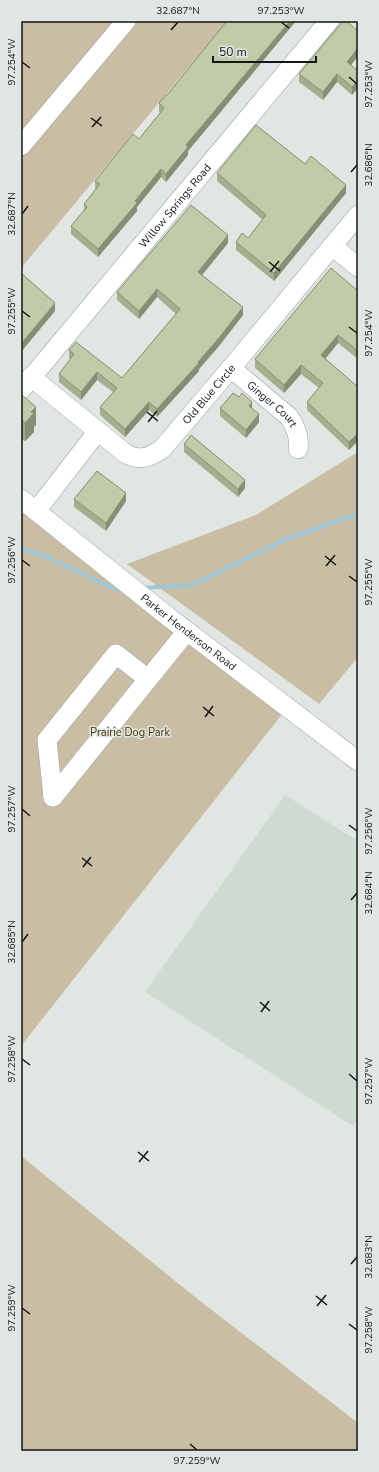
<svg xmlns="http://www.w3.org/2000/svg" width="379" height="1472" viewBox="0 0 379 1472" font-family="'Nunito Sans',sans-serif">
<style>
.built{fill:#cddbd2}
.green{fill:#c9bda3}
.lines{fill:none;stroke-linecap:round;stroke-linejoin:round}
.stream{stroke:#9ec6d7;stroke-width:4}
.minor-casing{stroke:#9ba19d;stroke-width:20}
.minor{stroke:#fff;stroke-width:19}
.wall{fill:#a5af90}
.shaded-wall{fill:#868e75}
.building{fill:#c0cba7;stroke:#868e75}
.ticks{fill:none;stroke:#131614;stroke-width:1.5}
.labels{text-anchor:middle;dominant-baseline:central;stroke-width:3;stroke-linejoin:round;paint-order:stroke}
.street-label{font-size:11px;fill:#131614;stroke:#e0e6e1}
.park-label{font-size:11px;fill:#463509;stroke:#e0e6e1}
.neatline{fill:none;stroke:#131614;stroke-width:1.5}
.ticks-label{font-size:10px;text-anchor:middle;fill:#131614}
</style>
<rect width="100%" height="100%" fill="#e0e6e1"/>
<!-- built -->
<polygon class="built" points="285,795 358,841 358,1118 353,1126 145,992"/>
<!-- green -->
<g class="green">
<polygon points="21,21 227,21 21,268"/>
<polygon points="358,452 358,657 319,704 127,564 256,515"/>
<polygon points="21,508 283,713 21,1046"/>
<polygon points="21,1156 195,1297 358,1423 358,1451 21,1451"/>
</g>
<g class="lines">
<!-- stream -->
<g class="stream">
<polyline points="21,548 49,558 114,589 124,589"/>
<polyline points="142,588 192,585 289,538 358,514"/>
</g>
<defs>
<g id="minor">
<polyline points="21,146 126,21"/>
<polyline points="332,246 358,267"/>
<path id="s1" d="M 231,368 L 289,417 C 296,427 300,437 298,449"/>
<path id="s2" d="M 31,377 L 126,454 C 141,461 148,458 162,449 L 231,368 L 358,215"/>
<path id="s3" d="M 21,390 L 329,21"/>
<path id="s4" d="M 21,499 L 171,619 L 358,761"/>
<polyline points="36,511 98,431"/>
<polyline points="53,797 187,631"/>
<polyline points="53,797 47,740 116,654 148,679"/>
</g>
</defs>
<!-- minor casing -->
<use href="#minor" class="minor-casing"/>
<!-- minor -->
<use href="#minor" class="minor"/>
</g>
<!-- wall -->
<g class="wall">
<polygon points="227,21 296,21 188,151 188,155 166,182 161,177 137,207 137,211 98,257 71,234 71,226 84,210 84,204 96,189 95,188 95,181 139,139 160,113 159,111 159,103 167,95"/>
<polygon points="358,31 358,56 351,65 358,71 358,88 352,95 337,82 323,100 299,82 299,74"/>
<polygon points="305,164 346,193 274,281 236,250 236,242 248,238 263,220 217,181 217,173"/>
<polygon points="228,243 202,275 243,315 219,346 199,369 199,371 157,417 149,410 125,437 100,415 100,407 113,392 97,380 81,400 59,382 59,374 71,359 69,358 69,350 122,378 176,314 157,297 139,319 117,300 117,292"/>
<polygon points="358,291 358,359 338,343 325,359 358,387 349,450 307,410 307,402 319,388 301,374 284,393 255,368 255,359"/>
<polygon points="21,396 36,425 34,427 34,432 25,441 23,440"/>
<polygon points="220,408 252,409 259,422 246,438 220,416"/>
<polygon points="184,444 245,488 238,497 184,452"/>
<polygon points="74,499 126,501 106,531 74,507"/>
</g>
<!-- shaded-wall -->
<g class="shaded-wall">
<polygon points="290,21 296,21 188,151 188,155 166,182 166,174 186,145"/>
<polygon points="358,48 358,56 347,70 347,62"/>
<polygon points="337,74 337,82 323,100 323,92"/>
<polygon points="358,80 358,88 352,95 352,87"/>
<polygon points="161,169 161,177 137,207 137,211 98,257 98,249"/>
<polygon points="346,185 346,193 274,281 274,273"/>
<polygon points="228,235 228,243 198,280 198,272"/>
<polygon points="157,289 157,297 139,319 139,311"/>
<polygon points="55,303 55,311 21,352 21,344"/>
<polygon points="243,307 243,315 219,346 199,369 199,371 157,417 157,409 198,362"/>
<polygon points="338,335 338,343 321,364 321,355"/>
<polygon points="301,365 301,374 284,393 284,385"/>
<polygon points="97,372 97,380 81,400 81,392"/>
<polygon points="149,402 149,410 125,437 125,429"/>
<polygon points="252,402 252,409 249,406"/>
<polygon points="36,407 36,425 34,427 34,432 25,441 25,423 31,412"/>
<polygon points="259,414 259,422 246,438 246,430"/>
<polygon points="23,421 23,440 21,443 21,424"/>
<polygon points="358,433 358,441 349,450 349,442"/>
<polygon points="245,480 245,488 238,497 238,489"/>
<polygon points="126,493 126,501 106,531 106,523"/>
</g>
<!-- building -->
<g class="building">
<polygon points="227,21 290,21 186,145 188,147 166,174 161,169 135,201 137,203 98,249 71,226 87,207 84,204 100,184 95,181 133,134 139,139 164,108 159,103 166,95 167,95"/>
<polygon points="343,21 346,21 358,31 358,48 347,62 358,71 358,80 352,87 337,74 323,92 299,74"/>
<polygon points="256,125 305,164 311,156 346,185 274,273 236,242 242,233 248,238 266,215 217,173"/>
<polygon points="191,205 228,235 198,272 243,307 219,338 198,362 199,363 157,409 149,402 125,429 100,407 117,388 97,372 81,392 59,374 74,354 69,350 76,342 122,378 180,309 157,289 139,311 117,292"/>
<polygon points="331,268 358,291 358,351 338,335 321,355 358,387 358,397 356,399 358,401 358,433 349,442 307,402 323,383 301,365 284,385 255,359"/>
<polygon points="21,273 55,303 21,344"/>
<polygon points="233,393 239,397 242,393 252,402 249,406 259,414 246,430 220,408"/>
<polygon points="22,395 36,407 31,412 34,413 25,423 23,421 21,424 21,396"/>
<polygon points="191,435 245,480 238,489 184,444"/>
<polygon points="97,471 126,493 106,523 74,499"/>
</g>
<!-- ticks -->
<path class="ticks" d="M 281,22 L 289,28M 171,30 L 178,22M 22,62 L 30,68M 349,77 L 357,84M 91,118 L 102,126M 92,127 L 101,117M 351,172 L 357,165M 22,214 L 28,206M 269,262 L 280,271M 270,272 L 279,261M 22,311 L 30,317M 349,327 L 357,333M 147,412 L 158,421M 148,422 L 157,411M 325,556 L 336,565M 22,560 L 30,566M 326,566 L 335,555M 349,576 L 357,582M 203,707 L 214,716M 205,717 L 213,706M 22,809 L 30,816M 349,825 L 357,831M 82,858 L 92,866M 83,867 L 91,857M 351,900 L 357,893M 22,942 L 28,934M 260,1002 L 270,1011M 261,1012 L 269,1001M 22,1059 L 30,1065M 349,1074 L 357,1081M 138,1152 L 149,1161M 139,1162 L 148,1151M 351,1264 L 357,1257M 316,1296 L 327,1305M 317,1306 L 326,1295M 22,1308 L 30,1314M 349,1324 L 357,1330M 190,1444 L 197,1450"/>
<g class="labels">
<!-- street labels -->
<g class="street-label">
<text stroke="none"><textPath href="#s3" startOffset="240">Willow Springs Road</textPath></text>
<text stroke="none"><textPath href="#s2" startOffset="233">Old Blue Circle</textPath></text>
<text stroke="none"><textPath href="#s1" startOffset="55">Ginger Court</textPath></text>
<text stroke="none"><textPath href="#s4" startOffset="214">Parker Henderson Road</textPath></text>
</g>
<!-- park labels -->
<g class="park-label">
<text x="130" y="732">Prairie Dog Park</text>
</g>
</g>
<!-- border -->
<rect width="379" height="1472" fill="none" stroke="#e0e6e1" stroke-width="44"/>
<!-- scale -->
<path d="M213 56v6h103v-6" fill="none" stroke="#131614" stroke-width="2"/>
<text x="219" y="56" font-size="12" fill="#131614" stroke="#e0e6e1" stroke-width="3" paint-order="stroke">50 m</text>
<rect x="22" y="22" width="335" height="1428" class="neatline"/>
<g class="ticks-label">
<text x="178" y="14">32.687°N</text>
<text x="281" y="14">97.253°W</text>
<text transform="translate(11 62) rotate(-90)" y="4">97.254°W</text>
<text transform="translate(368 84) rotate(-90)" y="4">97.253°W</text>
<text transform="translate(368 165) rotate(-90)" y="4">32.686°N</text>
<text transform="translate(11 214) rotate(-90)" y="4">32.687°N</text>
<text transform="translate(11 311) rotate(-90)" y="4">97.255°W</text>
<text transform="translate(368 333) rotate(-90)" y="4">97.254°W</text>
<text transform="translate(11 560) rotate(-90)" y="4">97.256°W</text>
<text transform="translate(368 582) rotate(-90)" y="4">97.255°W</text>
<text transform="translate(11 809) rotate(-90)" y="4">97.257°W</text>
<text transform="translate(368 831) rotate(-90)" y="4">97.256°W</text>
<text transform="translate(368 893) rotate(-90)" y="4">32.684°N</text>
<text transform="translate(11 942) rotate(-90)" y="4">32.685°N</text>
<text transform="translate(11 1059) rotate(-90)" y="4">97.258°W</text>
<text transform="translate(368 1081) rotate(-90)" y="4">97.257°W</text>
<text transform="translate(368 1257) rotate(-90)" y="4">32.683°N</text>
<text transform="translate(11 1308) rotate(-90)" y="4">97.259°W</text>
<text transform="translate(368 1330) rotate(-90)" y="4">97.258°W</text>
<text x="197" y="1464">97.259°W</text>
</g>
</svg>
